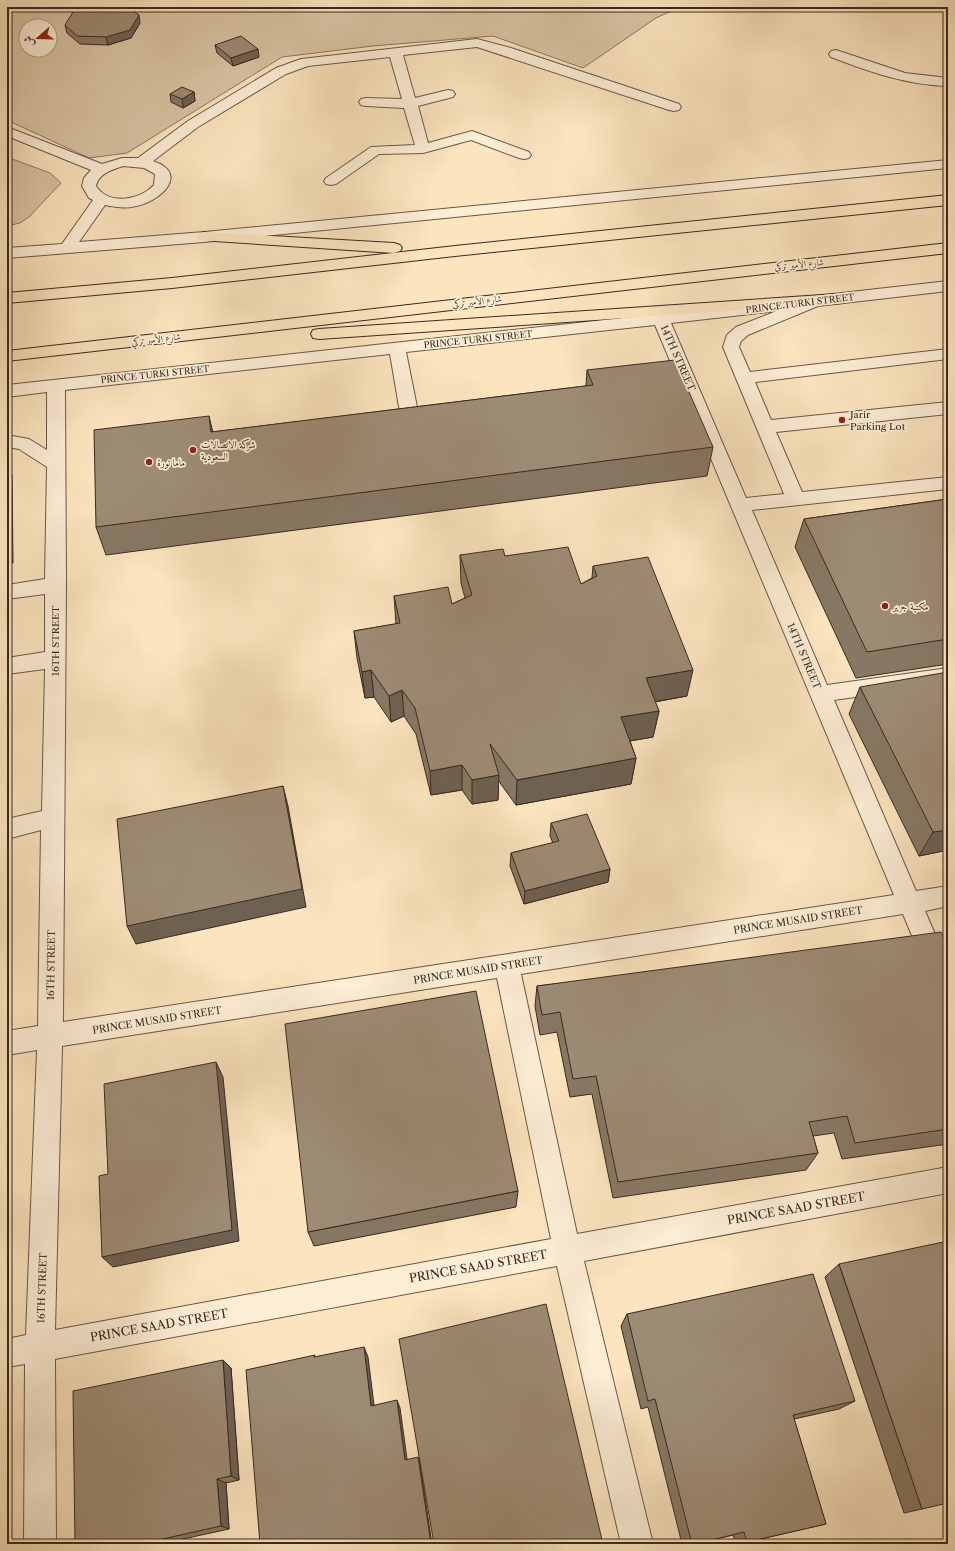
<svg xmlns="http://www.w3.org/2000/svg" width="955" height="1551" viewBox="0 0 955 1551" font-family="'Libre Caslon Text',Amiri,serif">
<style>
.green{fill:#dac4a4;stroke:#897764;fill-rule:evenodd}
.lines{fill:none;stroke-linecap:round;stroke-linejoin:round}
.minor-casing{stroke:#69584a;stroke-width:2}
.major-casing{stroke:#382a23;stroke-width:2}
.minor{fill:#fcedd5;fill-rule:evenodd}
.major{fill:#fbe4be;fill-rule:evenodd}
.wall{fill:#877864;stroke:#382a23}
.shaded-wall{fill:#6e6151;stroke:#382a23}
.building{fill:#9d8b74;stroke:#382a23}
.poi-dot{fill:#8f2418;stroke:#fcedd5;stroke-width:1.5}
.labels{text-anchor:middle;dominant-baseline:central;stroke-width:3.5;stroke-linejoin:round;paint-order:stroke}
.far-street-label{font-size:9px;fill:#382a23;stroke:#fcedd5}
.street-label{font-size:10px;fill:#382a23;stroke:#fcedd5}
.poi-label{font-size:10px;fill:#382a23;stroke:#fcedd5;text-anchor:start}
.near-street-label{font-size:12px;fill:#382a23;stroke:#fcedd5}
</style>
<rect width="100%" height="100%" fill="#fbe4be"/>
<filter id="stains"><feTurbulence type="fractalNoise" baseFrequency=".005" numOctaves="4"/><feColorMatrix values="0 0 0 0 .2 0 0 0 0 .09 0 0 0 0 .02 0 0 0 .5 -.17"/></filter>
<radialGradient id="worn" r=".72"><stop offset=".6" stop-color="#630" stop-opacity="0"/><stop offset="1" stop-color="#630" stop-opacity=".3"/></radialGradient>
<!-- green -->
<g class="green">
<path d="M 7,7 L 680,7 L 656,18 L 583,68 L 493,36 L 373,46 L 282,57 L 127,153 L 89,158 L 7,120 ZM 26,26 L 50,26 L 50,50 L 26,50 Z"/>
<polygon points="7,157 50,173 61,183 29,217 20,223 7,226"/>
</g>
<g class="lines">
<defs>
<g id="minor">
<path d="M 477,39 L 511,48 L 679,104 L 681,107 L 679,110 L 674,111 L 669,110 L 477,47 L 403,55 L 415,98 L 448,90 L 453,91 L 455,94 L 453,97 L 418,106 L 428,143 L 472,131 L 529,152 L 531,155 L 529,158 L 524,159 L 519,158 L 471,140 L 423,153 L 379,154 L 336,184 L 331,185 L 326,184 L 324,181 L 326,178 L 371,147 L 415,145 L 404,108 L 366,106 L 361,105 L 359,102 L 361,99 L 366,98 L 402,99 L 390,57 L 308,66 L 286,74 L 198,127 L 153,161 C 191,174 159,202 136,206 C 125,209 115,207 105,205 L 79,242 L 204,232 L 948,160 L 948,168 L 204,242 L 7,258 L 7,248 L 62,244 L 93,200 L 89,198 L 82,186 L 84,178 L 91,170 L 7,136 L 7,127 L 102,164 L 122,158 L 138,158 L 188,121 L 276,68 L 301,59 ZM 123,166 L 144,168 L 155,174 L 154,185 C 140,200 109,206 96,186 C 99,173 112,170 123,166 Z"/>
<path d="M 836,50 L 905,73 L 948,78 L 948,86 C 907,85 870,72 831,57 L 829,54 L 831,51 Z"/>
<path d="M 948,281 L 948,291 L 818,306 L 748,335 L 741,341 L 739,347 L 750,372 L 948,349 L 948,359 L 755,382 L 771,420 L 948,402 L 948,414 L 776,432 L 802,492 L 948,477 L 948,489 L 752,510 L 827,685 L 948,668 L 948,684 L 834,700 L 916,891 L 948,886 L 948,906 L 925,911 L 948,964 L 948,1004 L 939,1001 L 903,914 L 521,974 L 577,1234 L 948,1167 L 948,1193 L 584,1261 L 653,1544 L 621,1544 L 557,1266 L 55,1359 L 56,1544 L 24,1544 L 25,1364 L 7,1367 L 7,1339 L 26,1335 L 37,1050 L 7,1055 L 7,1031 L 38,1026 L 41,830 L 7,839 L 7,819 L 42,811 L 45,669 L 7,674 L 7,658 L 45,652 L 45,594 L 7,599 L 7,585 L 45,579 L 47,467 L 19,449 L 7,447 L 7,435 L 29,439 L 47,450 L 47,392 L 7,397 L 7,385 L 771,302 L 777,303 L 779,307 L 777,311 L 671,323 L 746,498 L 784,494 L 723,347 L 727,335 L 736,327 L 815,296 ZM 655,325 L 894,895 L 63,1022 L 66,585 L 65,390 L 390,354 L 399,407 L 402,411 L 408,413 L 414,411 L 417,407 L 406,352 ZM 497,978 L 551,1239 L 55,1330 L 62,1046 Z"/>
</g>
<g id="major">
<polygon points="948,195 948,205 455,256 172,288 7,303 7,293 172,278 455,246"/>
<polygon points="204,232 394,243 400,245 402,248 400,251 394,253 199,240 196,237 199,234"/>
<polygon points="948,243 948,253 7,361 7,351"/>
<polygon points="837,294 843,295 845,299 843,303 319,339 313,338 311,334 313,330 319,329"/>
</g>
</defs>
<!-- minor casing -->
<use href="#minor" class="minor-casing"/>
<!-- major casing -->
<use href="#major" class="major-casing"/>
<!-- minor -->
<use href="#minor" class="minor"/>
<!-- major -->
<use href="#major" class="major"/>
</g>
<!-- wall -->
<g class="wall">
<polygon points="140,23 131,38 108,45 80,44 67,33 65,25"/>
<polygon points="215,45 259,57 233,66 217,53"/>
<polygon points="194,92 195,101 183,108 171,102 170,94"/>
<polygon points="587,370 713,447 707,476 106,555 96,527 213,432 586,386"/>
<polygon points="948,499 948,664 856,678 795,547 804,519"/>
<polygon points="460,555 505,556 581,584 592,578 593,566 687,696 655,702 659,711 653,737 630,741 636,758 631,784 516,805 498,780 498,800 472,804 462,790 431,795 416,734 404,716 391,722 374,697 365,698 357,658 354,631 396,624 394,596 452,604 465,598 461,583"/>
<polygon points="860,687 948,850 919,856 849,714"/>
<polygon points="551,823 610,869 608,882 524,904 510,866 511,853 553,843 550,836"/>
<polygon points="948,934 948,948 945,940 948,949 948,1144 842,1159 834,1133 813,1136 818,1153 806,1170 613,1198 592,1094 570,1097 557,1032 540,1035 535,1006 537,986 944,940"/>
<polygon points="518,1191 516,1207 314,1246 308,1232"/>
<polygon points="839,1264 922,1509 904,1513 825,1277"/>
<polygon points="627,1314 855,1401 839,1409 794,1419 826,1524 739,1544 736,1544 733,1535 696,1544 682,1544 648,1407 641,1409 621,1326"/>
<polygon points="223,1360 231,1368 239,1480 226,1483 229,1529 160,1544 75,1544"/>
</g>
<!-- shaded-wall -->
<g class="shaded-wall">
<polygon points="139,15 140,23 131,38 108,45 106,37"/>
<polygon points="258,49 259,57 233,66 231,58"/>
<polygon points="194,92 195,101 183,108 182,99"/>
<polygon points="209,416 216,445 211,432"/>
<polygon points="7,463 12,475 13,563 7,564"/>
<polygon points="371,670 374,697 365,698 362,672"/>
<polygon points="693,670 687,696 642,704 646,678"/>
<polygon points="402,690 404,716 391,722 389,696"/>
<polygon points="659,711 653,737 617,743 621,717"/>
<polygon points="636,758 631,784 516,805 517,780"/>
<polygon points="462,765 462,790 431,795 430,771"/>
<polygon points="499,775 498,800 472,804 472,780"/>
<polygon points="283,786 288,806 306,907 136,944 127,926"/>
<polygon points="948,830 948,850 919,856 933,832"/>
<polygon points="610,869 608,882 524,904 525,891"/>
<polygon points="216,1062 223,1077 239,1241 113,1267 102,1257"/>
<polygon points="364,1347 368,1357 375,1413 371,1406"/>
<polygon points="223,1360 231,1368 239,1480 231,1476"/>
<polygon points="397,1400 400,1408 408,1466 405,1460"/>
<polygon points="418,1457 420,1463 432,1544 431,1544"/>
<polygon points="217,1479 226,1483 229,1529 221,1526"/>
<polygon points="225,1541 233,1543 233,1544 225,1544"/>
</g>
<!-- building -->
<g class="building">
<polygon points="88,7 127,7 139,15 130,30 106,37 77,36 65,25 73,12"/>
<polygon points="241,36 258,49 231,58 215,45"/>
<polygon points="182,87 194,92 182,99 170,94"/>
<polygon points="675,360 713,447 96,527 94,430 209,416 211,432 593,385 587,370"/>
<polygon points="948,499 948,639 867,652 804,519"/>
<polygon points="568,547 581,584 597,576 593,566 648,557 693,670 646,678 659,711 621,717 636,758 517,780 490,744 499,775 472,780 462,765 430,771 415,708 402,690 389,696 371,670 362,672 354,631 400,623 394,596 448,587 452,604 472,595 460,555 503,549 505,556"/>
<polygon points="948,672 948,830 933,832 860,687"/>
<polygon points="283,786 302,889 127,926 117,819"/>
<polygon points="587,814 610,869 525,891 511,853 559,841 551,823"/>
<polygon points="941,932 948,949 948,1129 855,1143 847,1116 809,1122 818,1153 618,1182 596,1076 573,1079 560,1012 542,1015 537,986"/>
<polygon points="476,991 518,1191 308,1232 285,1024"/>
<polygon points="216,1062 232,1230 102,1257 99,1176 108,1174 104,1084"/>
<polygon points="948,1241 948,1503 922,1509 839,1264"/>
<polygon points="813,1274 855,1401 793,1415 826,1524 747,1542 744,1532 696,1544 692,1544 655,1399 648,1401 627,1314"/>
<polygon points="546,1304 603,1544 434,1544 399,1339"/>
<polygon points="364,1347 371,1406 397,1400 405,1460 418,1457 431,1544 260,1544 246,1370 315,1355 314,1357"/>
<polygon points="223,1360 231,1476 217,1479 221,1526 140,1544 75,1544 73,1391"/>
<polygon points="225,1541 225,1544 209,1544"/>
</g>
<!-- markers -->
<g class="poi-dot">
<circle cx="842" cy="420" r="4"/>
<circle cx="193" cy="450" r="4"/>
<circle cx="149" cy="462" r="4"/>
<circle cx="885" cy="606" r="4"/>
</g>
<g class="labels">
<!-- far-street labels -->
<g class="far-street-label">
<text transform="translate(799 264) rotate(-6)">شارع الأمير تركي</text>
<text transform="translate(477 301) rotate(-7)">شارع الأمير تركي</text>
<text transform="translate(800 303) rotate(-7)">PRINCE TURKI STREET</text>
<text transform="translate(156 339) rotate(-7)">شارع الأمير تركي</text>
<text transform="translate(478 339) rotate(-6)">PRINCE TURKI STREET</text>
<text transform="translate(155 374) rotate(-6)">PRINCE TURKI STREET</text>
</g>
<!-- street labels -->
<g class="street-label">
<text transform="translate(678 358) rotate(66)">14TH STREET</text>
<text transform="translate(55 641) rotate(-90)">16TH STREET</text>
<text transform="translate(804 656) rotate(67)">14TH STREET</text>
<text transform="translate(798 920) rotate(-9)">PRINCE MUSAID STREET</text>
<text transform="translate(51 965) rotate(-89)">16TH STREET</text>
<text transform="translate(478 970) rotate(-9)">PRINCE MUSAID STREET</text>
<text transform="translate(157 1020) rotate(-9)">PRINCE MUSAID STREET</text>
<text transform="translate(42 1288) rotate(-88)">16TH STREET</text>
</g>
<!-- poi labels -->
<g class="poi-label">
<text x="850" y="414">Jarir<tspan x="850" dy="12">Parking Lot</tspan></text>
<text x="201" y="444">شركة الاتصالات<tspan x="201" dy="12">السعودية</tspan></text>
<text x="157" y="462">ماما نورة</text>
<text x="893" y="606">مكتبة جرير</text>
</g>
<!-- near-street labels -->
<g class="near-street-label">
<text transform="translate(796 1208) rotate(-10)">PRINCE SAAD STREET</text>
<text transform="translate(478 1266) rotate(-10)">PRINCE SAAD STREET</text>
<text transform="translate(159 1325) rotate(-10)">PRINCE SAAD STREET</text>
</g>
</g>
<!-- margin -->
<rect width="955" height="1551" fill="none" stroke="#fbe4be" stroke-width="24"/>
<rect x="8" y="8" width="939" height="1535" fill="none" stroke="#382a23" stroke-width="2"/>
<rect x="12" y="12" width="931" height="1527" fill="none" stroke="#382a23"/>
<!-- north arrow -->
<g transform="translate(38 38) rotate(250)"><circle r="19" fill="#fcedd5" stroke="#ae9f8e"/>
<path d="M0-3L7 15L0 10L-7 15Z" fill="#8f2418"/>
<text y="-6" font-size="11" font-weight="bold" text-anchor="middle" fill="#382a23">ش</text>
</g>
<rect width="100%" height="100%" filter="url(#stains)"/>
<rect width="100%" height="100%" fill="url(#worn)"/>
</svg>
